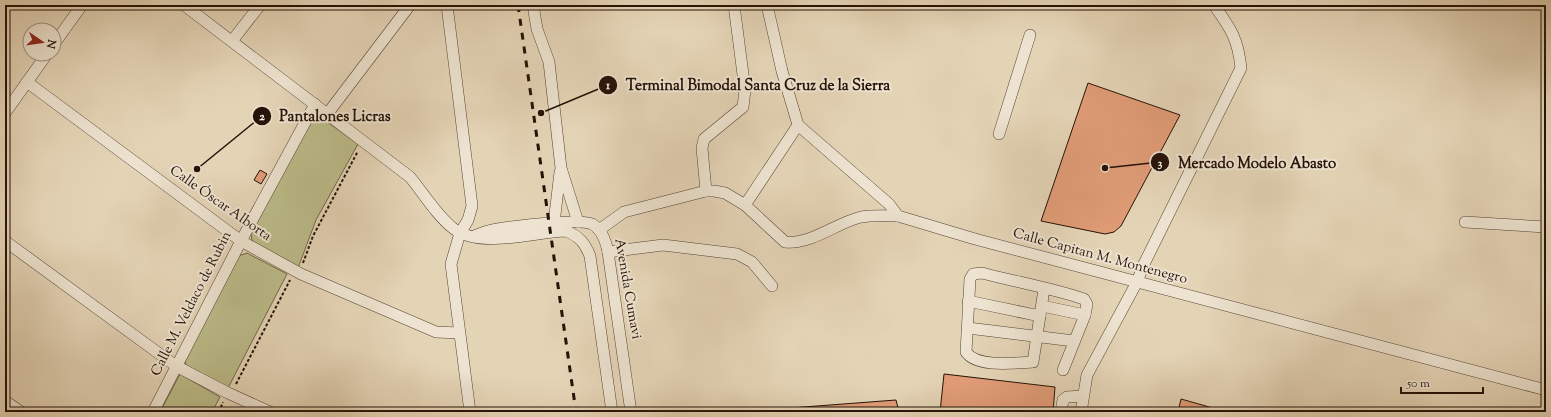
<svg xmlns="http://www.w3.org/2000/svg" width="1551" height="417" viewBox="0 0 1551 417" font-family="'Sorts Mill Goudy',serif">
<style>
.green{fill:#bbbb89;stroke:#706648}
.building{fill:#e09c77;stroke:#251207}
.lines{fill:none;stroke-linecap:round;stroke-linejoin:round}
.minor-casing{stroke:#554233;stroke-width:12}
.path{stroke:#251207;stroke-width:2;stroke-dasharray:3 2;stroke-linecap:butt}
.minor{stroke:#ede3d0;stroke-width:11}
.rail{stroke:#251207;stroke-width:3;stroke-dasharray:7 7;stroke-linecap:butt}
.labels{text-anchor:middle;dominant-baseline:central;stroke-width:4;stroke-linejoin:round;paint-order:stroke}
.street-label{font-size:14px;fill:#251207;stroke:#ede3d0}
.leader{fill:none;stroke:#251207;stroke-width:1.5}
.callout-dot{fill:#251207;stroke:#ede3d0;stroke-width:1.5}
.mark-label{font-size:12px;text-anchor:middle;font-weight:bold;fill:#fff}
.callout-label{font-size:15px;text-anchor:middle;font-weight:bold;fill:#251207;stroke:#ede3d0;stroke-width:4;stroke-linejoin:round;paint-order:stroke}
</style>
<rect width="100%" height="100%" fill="#e4d4b6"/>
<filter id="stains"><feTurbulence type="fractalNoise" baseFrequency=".005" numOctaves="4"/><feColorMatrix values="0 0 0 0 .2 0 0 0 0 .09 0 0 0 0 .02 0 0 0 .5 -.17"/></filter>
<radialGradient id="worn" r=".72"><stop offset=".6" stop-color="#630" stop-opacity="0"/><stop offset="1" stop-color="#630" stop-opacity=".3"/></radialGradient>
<!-- green -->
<g class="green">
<polygon points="317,119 323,119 358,144 316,220 298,268 252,241 251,234 310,123"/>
<polygon points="247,253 287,274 228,388 186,365 185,361 238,256"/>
<polygon points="180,374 220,397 212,412 160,412"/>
</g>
<!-- building -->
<g class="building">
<polygon points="1088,83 1180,115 1121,226 1114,232 1105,234 1041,221"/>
<polygon points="260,170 267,174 261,184 254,180"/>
<polygon points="944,374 1055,387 1053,412 940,412"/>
<polygon points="1181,399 1227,412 1178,412"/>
<polygon points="896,400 899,412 738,412"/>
</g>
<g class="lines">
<defs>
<g id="minor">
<path d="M 184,5 L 410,177 C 424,194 437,216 454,229 C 481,249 533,232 566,231 C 579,236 585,243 590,256 L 612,412"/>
<polyline points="447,5 472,206 468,220 460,233 451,264 470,412"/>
<polyline points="533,5 537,29 549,62 561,168 578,222"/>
<polyline points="767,5 782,71 798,125 889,204 898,216 975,239 1546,390"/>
<polyline points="232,41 260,5"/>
<polyline points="54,44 82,5"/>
<polyline points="27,82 241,241 301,274 436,332 459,333"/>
<polyline points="5,113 47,54"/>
<polyline points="328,113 410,5"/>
<polyline points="999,134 1030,35"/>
<polyline points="706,191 702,148 704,139 743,107 745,90 734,5"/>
<polyline points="745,205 798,125"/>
<polyline points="1465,222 1546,227"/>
<polyline points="554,223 560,172"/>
<path d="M 599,230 L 624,212 L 706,191 L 714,191 L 725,193 L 745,205 L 785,242 C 811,245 836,223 861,217 C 873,215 885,216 898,216"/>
<path d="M 474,236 C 478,235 483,232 488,231 C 504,227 579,218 592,224 C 602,229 606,242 608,252 L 631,412"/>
<polyline points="5,241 176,366 228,393 270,412"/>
<polyline points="608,252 663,245 737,254 752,262 772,286"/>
<path d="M 1044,289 L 1033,362 C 1015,363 977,368 966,352 L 970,279 L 973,274 L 982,273 C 1016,282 1051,288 1084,299 L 1087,304 L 1085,315 L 1063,370"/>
<polyline points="968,301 1040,316"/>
<polyline points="1042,306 1085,315"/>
<polyline points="968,328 1074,341"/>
<polyline points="5,401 21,412"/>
<polyline points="153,412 241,241 315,104"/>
<polyline points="1061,412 1063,400 1067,397 1082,396"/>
<path d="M 1081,412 L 1087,375 L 1137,282 L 1144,264 L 1241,68 C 1238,39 1231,29 1214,5"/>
</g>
</defs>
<!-- minor casing -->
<use href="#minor" class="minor-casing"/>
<!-- path -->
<g class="path">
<polyline points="303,263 313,236 358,151"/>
<polyline points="236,384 290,280"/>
<polyline points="219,412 223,402"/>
</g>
<!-- minor -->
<use href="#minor" class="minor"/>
<!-- rail -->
<polyline class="rail" points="518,5 576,412"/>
</g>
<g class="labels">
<!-- street labels -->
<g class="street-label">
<text transform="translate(220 204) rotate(35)">Calle Óscar Alborta</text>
<text transform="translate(1100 257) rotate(15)">Calle Capitan M. Montenegro</text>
<text transform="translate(627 289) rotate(80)">Avenida Cumavi</text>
<text transform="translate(192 304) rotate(-63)">Calle M. Veldaco de Rubin</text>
</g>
</g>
<!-- callouts -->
<path class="leader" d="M541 113L608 85M197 169L262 116M1105 168L1160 162"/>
<g class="callout-dot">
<circle cx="541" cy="113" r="4"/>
<circle cx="197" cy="169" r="4"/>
<circle cx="1105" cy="168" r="4"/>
<circle cx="608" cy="85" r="10"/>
<circle cx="262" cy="116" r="10"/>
<circle cx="1160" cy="162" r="10"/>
</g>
<g class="mark-label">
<text x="608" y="89">1</text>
<text x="262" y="120">2</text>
<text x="1160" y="167">3</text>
</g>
<g class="callout-label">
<text x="758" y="90">Terminal Bimodal Santa Cruz de la Sierra</text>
<text x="335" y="121">Pantalones Licras</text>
<text x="1257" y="168">Mercado Modelo Abasto</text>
</g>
<!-- margin -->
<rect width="1551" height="417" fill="none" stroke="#e4d4b6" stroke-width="20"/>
<rect x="6" y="6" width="1539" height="405" fill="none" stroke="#251207" stroke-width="2"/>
<rect x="10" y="10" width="1531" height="397" fill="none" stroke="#251207"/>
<!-- north arrow -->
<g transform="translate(42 42) rotate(103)"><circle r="19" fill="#ede3d0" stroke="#9d8f80"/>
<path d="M0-3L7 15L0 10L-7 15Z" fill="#8f2418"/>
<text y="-6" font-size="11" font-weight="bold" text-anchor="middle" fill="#251207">N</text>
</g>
<!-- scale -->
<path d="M1401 387v6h82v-6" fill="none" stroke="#251207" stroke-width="2"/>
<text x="1407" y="387" font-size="12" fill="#251207" stroke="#ede3d0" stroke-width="3" paint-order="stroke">50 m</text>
<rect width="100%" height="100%" filter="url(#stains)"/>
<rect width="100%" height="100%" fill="url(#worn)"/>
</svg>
